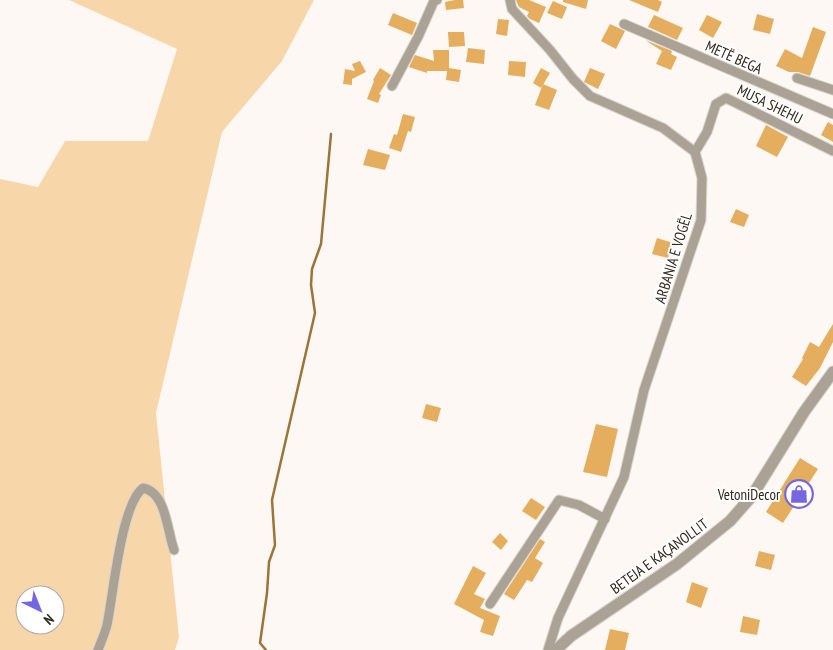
<svg xmlns="http://www.w3.org/2000/svg" width="833" height="650" viewBox="0 0 833 650" font-family="'PT Sans Narrow',sans-serif">
<style>
.green{fill:#f7d6aa;fill-rule:evenodd}
.lines{fill:none;stroke-linecap:round;stroke-linejoin:round}
.stream{stroke:#9c7438;stroke-width:2.5}
.building{fill:#e5ad5e}
.minor-casing{stroke:#d8d3cc;stroke-width:11}
.tertiary-casing{stroke:#d8d3cc;stroke-width:13}
.minor{stroke:#aba296;stroke-width:9}
.tertiary{stroke:#aba296;stroke-width:11}
.labels{text-anchor:middle;dominant-baseline:central;stroke-width:4;stroke-linejoin:round;paint-order:stroke}
.street-label{font-size:15px;fill:#30281d;stroke:#fff}
.poi-label{font-size:15px;fill:#30281d;stroke:#fff;text-anchor:end}
</style>
<rect width="100%" height="100%" fill="#fdf8f3"/>
<!-- green -->
<path class="green" d="M 69,0 L 314,0 L 282,61 L 222,132 L 156,413 L 179,637 L 175,650 L 0,650 L 0,179 L 38,187 L 65,141 L 148,141 L 177,49 ZM 25,595 L 55,595 L 55,625 L 25,625 Z"/>
<g class="lines">
<!-- stream -->
<polyline class="stream" points="266,650 260,643 267,593 269,562 275,545 272,500 315,313 311,285 312,269 321,244 331,134"/>
</g>
<!-- building -->
<g class="building">
<polygon points="455,0 463,0 464,8 446,10 445,2"/>
<polygon points="516,0 529,0 546,7 539,23 530,19 527,16 529,12 519,7"/>
<polygon points="563,0 588,0 586,9 563,2"/>
<polygon points="629,0 658,0 662,2 658,12"/>
<polygon points="553,1 567,7 562,19 547,13"/>
<polygon points="393,13 417,23 412,35 388,25"/>
<polygon points="757,14 774,19 770,34 753,30"/>
<polygon points="654,15 683,28 677,40 648,27"/>
<polygon points="707,15 722,22 713,38 699,30"/>
<polygon points="498,19 509,20 507,36 496,34"/>
<polygon points="610,24 625,31 616,49 601,41"/>
<polygon points="813,27 826,32 810,76 798,72 789,72 776,66 785,49 802,58"/>
<polygon points="448,32 464,32 465,46 449,47"/>
<polygon points="645,40 672,51 671,54 677,57 671,70 656,64 662,51"/>
<polygon points="468,48 485,50 484,64 466,62"/>
<polygon points="433,50 449,50 449,68 461,70 459,82 446,80 447,71 427,71 427,73 409,67 415,55 434,61"/>
<polygon points="360,61 366,72 352,79 352,85 343,84 345,69 355,71 352,64"/>
<polygon points="509,61 526,62 525,77 508,75"/>
<polygon points="380,68 391,75 379,94 381,95 378,103 367,99 374,81 373,80"/>
<polygon points="541,68 550,73 541,88 533,83"/>
<polygon points="590,68 605,74 598,89 584,82"/>
<polygon points="543,84 557,90 549,110 535,105"/>
<polygon points="403,114 415,117 411,132 408,131 401,152 389,148 394,134 397,135"/>
<polygon points="828,122 833,125 833,142 821,135"/>
<polygon points="766,125 788,137 777,157 756,146"/>
<polygon points="368,149 390,155 385,170 363,165"/>
<polygon points="736,209 749,215 744,227 730,222"/>
<polygon points="657,238 673,243 668,258 652,254"/>
<polygon points="833,324 833,342 820,368 806,386 792,377 803,359 802,358 810,342 819,347"/>
<polygon points="426,404 441,408 437,422 422,418"/>
<polygon points="596,424 618,429 607,477 583,472"/>
<polygon points="800,458 818,469 783,523 766,512"/>
<polygon points="531,498 545,507 536,520 522,511"/>
<polygon points="500,533 508,541 501,550 492,542"/>
<polygon points="540,539 545,542 535,558 543,563 532,582 527,580 514,600 504,594"/>
<polygon points="759,551 775,555 771,570 755,566"/>
<polygon points="473,566 486,573 474,594 485,599 480,608 500,616 493,636 480,632 484,620 454,604"/>
<polygon points="692,582 708,588 701,608 686,602"/>
<polygon points="743,616 760,620 757,635 740,632"/>
<polygon points="610,629 629,633 625,650 605,650"/>
</g>
<g class="lines">
<defs>
<g id="minor">
<polyline points="510,0 512,9 550,50 573,79 590,96 663,128 695,152 702,178 701,220 644,390 624,477 558,618 548,650"/>
<polyline points="624,24 833,114"/>
<polyline points="797,78 833,90"/>
<polyline points="392,86 418,37 434,1 437,0"/>
<polyline points="695,152 707,132 716,104 726,98 833,151"/>
<polyline points="490,604 559,500 579,505 605,519"/>
<path d="M 98,650 C 101,642 105,633 107,625 C 113,597 121,504 143,488 C 166,492 167,531 174,550"/>
</g>
<polyline id="tertiary" points="556,650 571,636 677,564 730,521 752,496 804,412 833,372"/>
</defs>
<!-- minor casing -->
<use href="#minor" class="minor-casing"/>
<!-- tertiary casing -->
<use href="#tertiary" class="tertiary-casing"/>
<!-- minor -->
<use href="#minor" class="minor"/>
<!-- tertiary -->
<use href="#tertiary" class="tertiary"/>
</g>
<!-- icons -->
<defs>
<symbol id="shop-ring" viewBox="-11 -11 22 22"><circle r="9.5" fill="#fff" stroke="#7567e2" stroke-width="1.5"/><path d="M-5-2.5h2.3a2.7 3.5 0 0 1 5.4 0H5L5.5 6h-11ZM-1.5-2.5h3a1.5 2.3 0 0 0-3 0Z" fill="#7567e2"/></symbol>
</defs>
<g fill-rule="evenodd">
<use href="#shop-ring" x="783" y="478" width="32" height="32"/>
</g>
<g class="labels">
<!-- street labels -->
<g class="street-label">
<text transform="translate(734 57) rotate(24)">METË BEGA</text>
<text transform="translate(770 104) rotate(26)">MUSA SHEHU</text>
<text transform="translate(673 258) rotate(-73)">ARBANIA E VOGËL</text>
<text transform="translate(659 556) rotate(-36)">BETEJA E KAÇANOLLIT</text>
</g>
<!-- poi labels -->
<g class="poi-label">
<text x="780" y="494">VetoniDecor</text>
</g>
</g>
<!-- north arrow -->
<g transform="translate(40 610) rotate(137)"><circle r="24" fill="#ffffff" stroke="#aca9a5"/>
<path d="M0-4L9 19L0 12L-9 19Z" fill="#7567e2"/>
<text y="-8" font-size="14" font-weight="bold" text-anchor="middle" fill="#30281d">N</text>
</g>
</svg>
